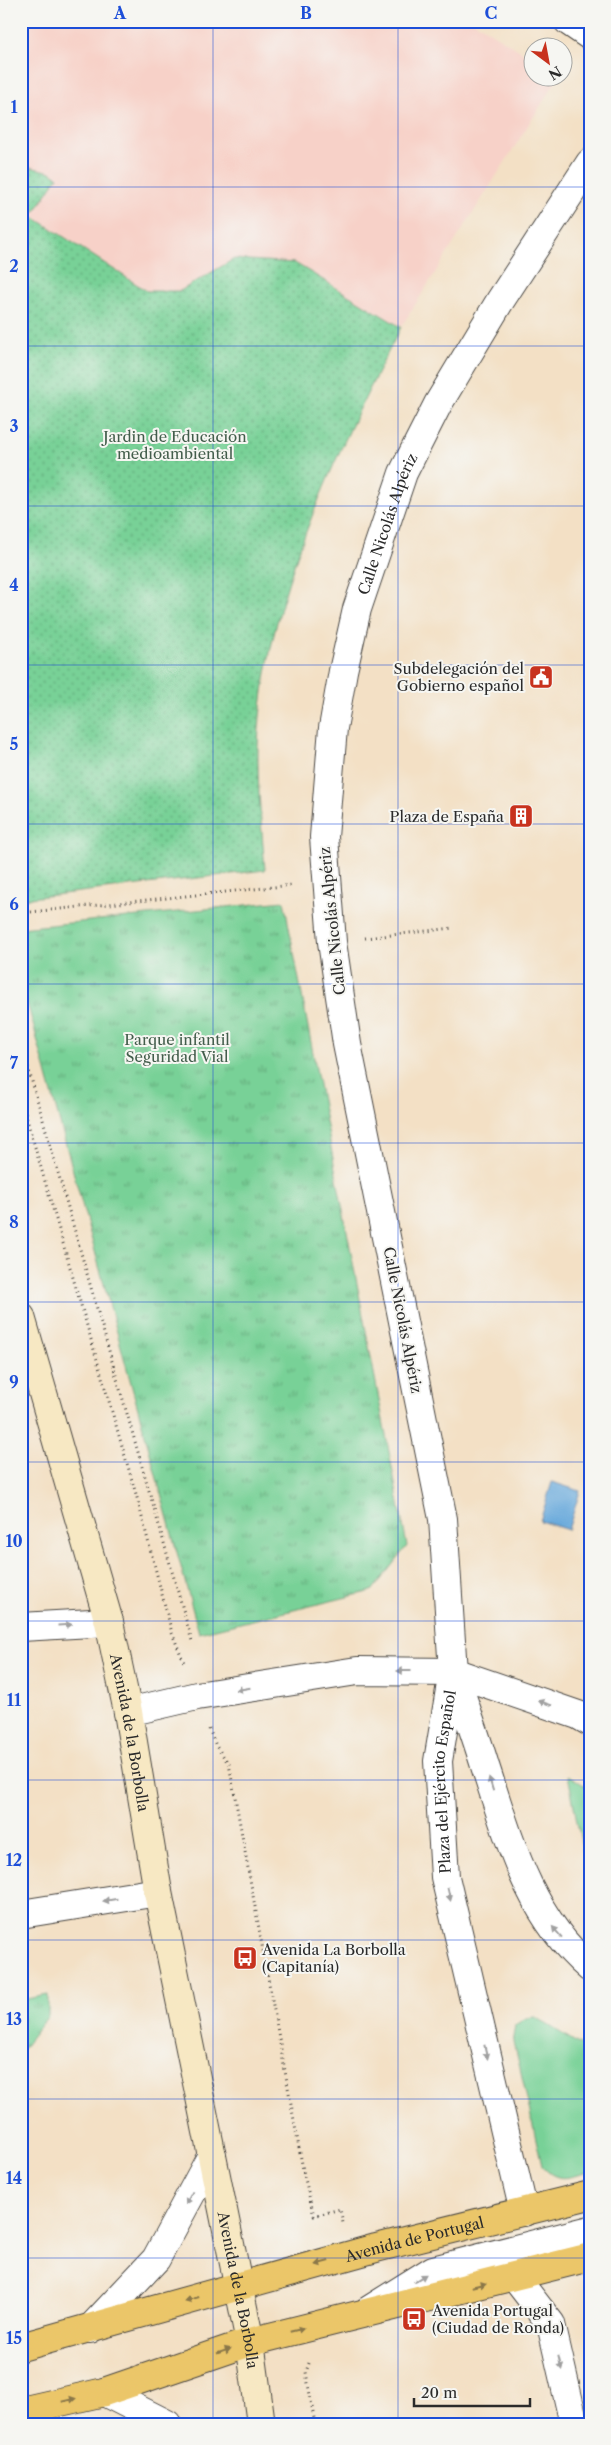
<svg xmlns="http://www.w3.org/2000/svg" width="611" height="2445" viewBox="0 0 611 2445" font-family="'Libre Caslon Text',serif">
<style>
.built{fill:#f7d1c8}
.grass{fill:#78d197;stroke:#527e61}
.park{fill:url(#park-tufts);stroke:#527e61}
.garden{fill:url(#garden-dots);stroke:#527e61}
.water{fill:#67a9db;stroke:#496a83}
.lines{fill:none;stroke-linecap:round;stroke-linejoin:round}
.minor-casing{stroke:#494642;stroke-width:30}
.secondary-casing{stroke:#494642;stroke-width:30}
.primary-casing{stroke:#494642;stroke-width:30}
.path{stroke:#494642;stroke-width:3;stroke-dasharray:1 4;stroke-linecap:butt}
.minor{stroke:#fff;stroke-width:28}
.secondary{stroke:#f7e8c3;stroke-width:28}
.primary{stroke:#ebc669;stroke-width:28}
.oneway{fill:#a0a0a0}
.oneway2{fill:#8b784a}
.grid{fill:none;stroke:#1d4ed8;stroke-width:1;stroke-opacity:0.55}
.labels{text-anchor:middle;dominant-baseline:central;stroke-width:4;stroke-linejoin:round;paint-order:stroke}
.park-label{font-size:15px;fill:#425d4b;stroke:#f6f6f2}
.street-label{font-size:15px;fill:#2b2b2b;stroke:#f6f6f2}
.poi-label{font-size:15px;fill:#2b2b2b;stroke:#f6f6f2;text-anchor:end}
.neatline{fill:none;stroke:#1d4ed8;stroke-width:2}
.grid-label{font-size:16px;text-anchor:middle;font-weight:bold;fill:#1d4ed8}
</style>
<defs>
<pattern id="park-tufts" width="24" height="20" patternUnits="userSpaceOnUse" patternTransform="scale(1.25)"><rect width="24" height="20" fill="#78d197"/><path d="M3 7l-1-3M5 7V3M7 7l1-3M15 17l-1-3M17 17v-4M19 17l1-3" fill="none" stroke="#63aa7b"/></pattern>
<pattern id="garden-dots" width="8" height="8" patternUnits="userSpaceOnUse" patternTransform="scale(1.25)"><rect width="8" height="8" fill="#78d197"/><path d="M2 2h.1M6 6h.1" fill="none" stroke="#63aa7b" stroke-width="1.8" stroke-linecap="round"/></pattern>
</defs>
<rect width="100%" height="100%" fill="#f6f6f2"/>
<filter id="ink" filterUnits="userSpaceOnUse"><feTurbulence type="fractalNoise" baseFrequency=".02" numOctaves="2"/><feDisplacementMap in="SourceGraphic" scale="10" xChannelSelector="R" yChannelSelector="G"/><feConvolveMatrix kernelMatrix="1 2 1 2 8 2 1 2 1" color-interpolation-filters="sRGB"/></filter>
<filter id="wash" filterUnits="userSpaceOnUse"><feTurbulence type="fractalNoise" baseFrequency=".0096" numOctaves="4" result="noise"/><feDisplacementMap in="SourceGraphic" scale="20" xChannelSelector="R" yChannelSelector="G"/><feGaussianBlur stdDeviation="1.12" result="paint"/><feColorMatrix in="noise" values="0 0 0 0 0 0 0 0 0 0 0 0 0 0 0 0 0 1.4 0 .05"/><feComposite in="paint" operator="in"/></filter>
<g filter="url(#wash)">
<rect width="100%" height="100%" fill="#f3e0c5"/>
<!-- built -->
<polygon class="built" points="21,21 473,21 533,59 534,78 558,78 401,327 295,263 234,259 180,291 147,291 32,216 51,172 21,165"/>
<!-- grass -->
<g class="grass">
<polygon points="568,1775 590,1789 590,1879 588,1878"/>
<path d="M 535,2017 L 590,2051 L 590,2172 C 569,2177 558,2184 542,2166 L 513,2037 L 515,2025 L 526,2018 Z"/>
</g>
<!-- park -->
<g class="park">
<polygon points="284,901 407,1546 372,1591 199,1633 21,980 21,928"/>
<polygon points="48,1995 48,2016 21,2051 21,2000"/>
</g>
<!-- garden -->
<path class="garden" d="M 21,165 L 51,172 L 58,177 L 32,216 L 147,291 L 180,291 L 234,259 L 295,263 L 401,327 C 335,456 264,598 258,746 C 257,787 262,829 265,870 L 21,899 Z"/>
<!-- water -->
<polygon class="water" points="552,1482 580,1491 568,1530 540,1521"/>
</g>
<g filter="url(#ink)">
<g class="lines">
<defs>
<g id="minor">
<polyline points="568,21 590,36"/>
<polyline points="21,1627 109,1622"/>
<path d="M 455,1676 C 465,1706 476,1736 485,1766 C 509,1839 529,1916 590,1968"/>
<polyline points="128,1712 197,1696 357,1671 453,1672 578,1715 590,1722"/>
<polyline points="21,1914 158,1892"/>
<path id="s1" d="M 524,2212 L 445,1877 L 438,1761 L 453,1672 L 443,1519 L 347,1044 L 332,942 L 324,837 L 333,728 L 343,671 L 357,609 L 403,473 L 438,404 L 500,301 L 590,163"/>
<polyline points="514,2276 551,2324 574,2424"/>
<polyline points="369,2310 433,2270 590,2230"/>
<polyline points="90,2329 156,2259 212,2155"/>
<polyline points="104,2392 167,2424"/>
</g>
<g id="secondary">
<path id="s2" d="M 21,1317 L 109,1622 L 128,1712 L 158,1892 L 250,2342 L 261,2424"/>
</g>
<g id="primary">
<path id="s3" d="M 21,2347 L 376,2248 L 590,2195"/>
<polyline points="21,2411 104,2392 250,2342 590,2257"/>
</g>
</defs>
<!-- minor casing -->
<use href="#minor" class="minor-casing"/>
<!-- secondary casing -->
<use href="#secondary" class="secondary-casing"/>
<!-- primary casing -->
<use href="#primary" class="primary-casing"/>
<!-- path -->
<g class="path">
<polyline points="21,913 293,885"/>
<polyline points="365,938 453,928"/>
<polyline points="21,1043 192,1641"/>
<polyline points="21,1099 136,1494 172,1633 185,1665"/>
<polyline points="209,1729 216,1746 229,1764 304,2175 314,2216 340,2209 343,2223"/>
<polyline points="309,2363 306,2372 315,2424"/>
</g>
<!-- minor -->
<use href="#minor" class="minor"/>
<!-- secondary -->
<use href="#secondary" class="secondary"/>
<!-- primary -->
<use href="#primary" class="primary"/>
</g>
<!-- one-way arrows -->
<defs><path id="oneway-solid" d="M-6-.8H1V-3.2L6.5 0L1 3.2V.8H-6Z" transform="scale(1.25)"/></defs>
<g class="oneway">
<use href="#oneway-solid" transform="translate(65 1625) rotate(-3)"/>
<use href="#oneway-solid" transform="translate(404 1671) rotate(-180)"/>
<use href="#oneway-solid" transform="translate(243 1689) rotate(171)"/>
<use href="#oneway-solid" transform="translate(545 1703) rotate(-161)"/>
<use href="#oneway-solid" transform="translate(491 1784) rotate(-107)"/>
<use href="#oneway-solid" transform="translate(449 1894) rotate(77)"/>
<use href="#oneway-solid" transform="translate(110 1900) rotate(171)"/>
<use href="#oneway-solid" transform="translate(557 1932) rotate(-131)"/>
<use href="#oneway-solid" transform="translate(486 2052) rotate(77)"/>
<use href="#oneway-solid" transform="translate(189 2198) rotate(118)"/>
<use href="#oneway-solid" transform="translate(420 2278) rotate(-32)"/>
<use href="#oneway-solid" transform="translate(560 2363) rotate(77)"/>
</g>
<g class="oneway2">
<use href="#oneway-solid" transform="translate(322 2263) rotate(165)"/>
<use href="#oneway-solid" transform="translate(479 2285) rotate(-14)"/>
<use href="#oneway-solid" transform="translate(192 2299) rotate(164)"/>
<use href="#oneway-solid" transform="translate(297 2330) rotate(-14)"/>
<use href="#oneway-solid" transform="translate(224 2351) rotate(-19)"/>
<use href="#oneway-solid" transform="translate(69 2400) rotate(-13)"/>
</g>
</g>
<!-- grid -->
<path class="grid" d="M 213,21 L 213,2424M 398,21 L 398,2424M 21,187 L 590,187M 21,346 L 590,346M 21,506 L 590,506M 21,665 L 590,665M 21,824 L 590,824M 21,984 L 590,984M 21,1143 L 590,1143M 21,1302 L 590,1302M 21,1462 L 590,1462M 21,1621 L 590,1621M 21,1780 L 590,1780M 21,1940 L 590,1940M 21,2099 L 590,2099M 21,2258 L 590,2258"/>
<!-- icons -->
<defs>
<symbol id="civic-square" viewBox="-11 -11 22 22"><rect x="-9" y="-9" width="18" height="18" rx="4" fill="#c8321e" stroke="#f6f6f2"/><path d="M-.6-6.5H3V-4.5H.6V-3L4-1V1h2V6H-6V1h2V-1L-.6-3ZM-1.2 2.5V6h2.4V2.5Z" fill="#fff"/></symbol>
<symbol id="building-square" viewBox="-11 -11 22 22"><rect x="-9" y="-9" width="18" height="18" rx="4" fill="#c8321e" stroke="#f6f6f2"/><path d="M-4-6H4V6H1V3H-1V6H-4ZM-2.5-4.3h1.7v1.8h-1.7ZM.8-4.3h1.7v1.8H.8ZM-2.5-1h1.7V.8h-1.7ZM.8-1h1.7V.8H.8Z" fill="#fff"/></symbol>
<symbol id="bus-square" viewBox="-11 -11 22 22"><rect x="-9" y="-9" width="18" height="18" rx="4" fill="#c8321e" stroke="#f6f6f2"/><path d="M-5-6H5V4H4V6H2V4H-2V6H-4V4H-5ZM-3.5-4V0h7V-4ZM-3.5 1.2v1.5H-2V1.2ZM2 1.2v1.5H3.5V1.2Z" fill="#fff"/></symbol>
</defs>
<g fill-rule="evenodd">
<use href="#civic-square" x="527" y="663" width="28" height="28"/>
<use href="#building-square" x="507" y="802" width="28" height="28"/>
<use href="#bus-square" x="231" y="1944" width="28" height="28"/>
<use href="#bus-square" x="400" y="2305" width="28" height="28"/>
</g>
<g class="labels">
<!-- park labels -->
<g class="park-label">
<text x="175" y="436">Jardin de Educación<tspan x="175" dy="17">medioambiental</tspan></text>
<text x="177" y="1039">Parque infantil<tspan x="177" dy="17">Seguridad Vial</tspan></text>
</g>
<!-- street labels -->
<g class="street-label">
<text stroke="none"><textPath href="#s1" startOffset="1718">Calle Nicolás Alpériz</textPath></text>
<text transform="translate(332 921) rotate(-96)">Calle Nicolás Alpériz</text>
<text transform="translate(403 1320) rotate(79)">Calle Nicolás Alpériz</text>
<text stroke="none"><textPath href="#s2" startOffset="430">Avenida de la Borbolla</textPath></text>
<text stroke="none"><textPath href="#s1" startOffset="440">Plaza del Ejército Español</textPath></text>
<text stroke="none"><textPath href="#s3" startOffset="408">Avenida de Portugal</textPath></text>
<text stroke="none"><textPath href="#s2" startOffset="998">Avenida de la Borbolla</textPath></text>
</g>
<!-- poi labels -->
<g class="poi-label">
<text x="524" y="668">Subdelegación del<tspan x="524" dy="17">Gobierno español</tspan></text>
<text x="504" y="816">Plaza de España</text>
<text x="262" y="1949" text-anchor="start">Avenida La Borbolla<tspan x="262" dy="17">(Capitanía)</tspan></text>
<text x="432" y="2310" text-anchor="start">Avenida Portugal<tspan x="432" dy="17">(Ciudad de Ronda)</tspan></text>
</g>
</g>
<!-- margin -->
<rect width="611" height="2445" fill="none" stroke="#f6f6f2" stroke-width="55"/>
<!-- north arrow -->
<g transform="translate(548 62) rotate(148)"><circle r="24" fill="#f6f6f2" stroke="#a5a5a2"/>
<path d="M0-4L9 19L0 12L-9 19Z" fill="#c8321e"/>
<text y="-8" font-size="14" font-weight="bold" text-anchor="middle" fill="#2b2b2b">N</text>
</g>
<!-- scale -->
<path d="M414 2398v8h116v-8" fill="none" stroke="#2b2b2b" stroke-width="2.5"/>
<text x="421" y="2398" font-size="15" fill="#2b2b2b" stroke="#f6f6f2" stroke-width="4" paint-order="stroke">20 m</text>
<rect x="28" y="28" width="556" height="2390" class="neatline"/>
<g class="grid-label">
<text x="120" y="19">A</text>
<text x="306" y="19">B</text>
<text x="491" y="19">C</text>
<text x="14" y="113">1</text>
<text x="14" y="272">2</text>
<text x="14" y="432">3</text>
<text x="14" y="591">4</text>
<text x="14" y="750">5</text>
<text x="14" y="910">6</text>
<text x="14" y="1069">7</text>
<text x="14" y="1228">8</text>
<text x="14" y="1388">9</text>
<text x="14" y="1547">10</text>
<text x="14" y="1706">11</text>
<text x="14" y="1866">12</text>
<text x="14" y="2025">13</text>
<text x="14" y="2184">14</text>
<text x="14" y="2344">15</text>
</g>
</svg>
